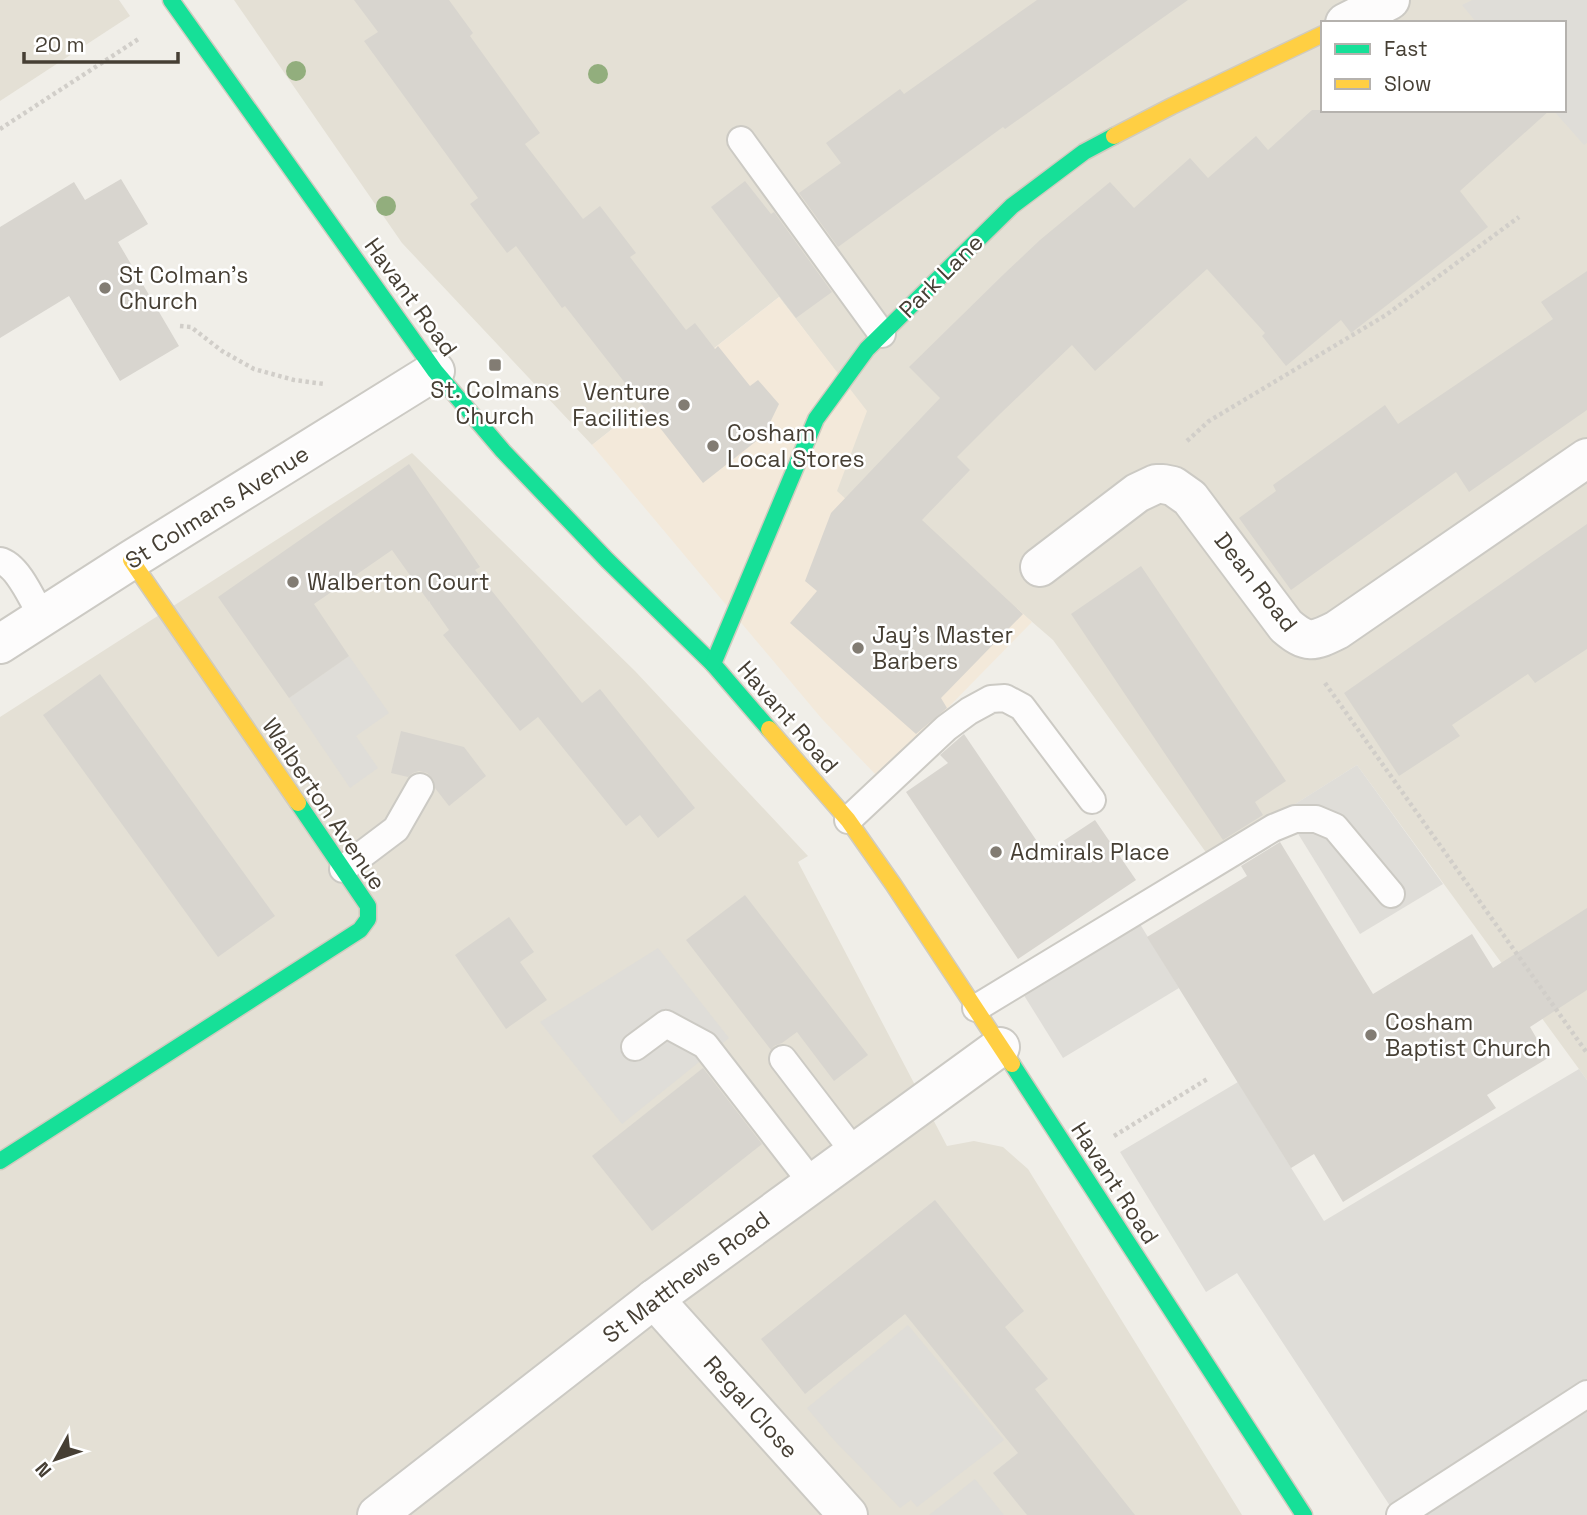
<svg xmlns="http://www.w3.org/2000/svg" width="1587" height="1515" viewBox="0 0 1587 1515" font-family="'Space Grotesk',sans-serif">
<style>
.residential{fill:#e4e0d5;fill-rule:evenodd}
.commercial{fill:#f3e9da}
.parking{fill:#dfddd8}
.building{fill:#d8d5cf}
.lines{fill:none;stroke-linecap:round;stroke-linejoin:round}
.lane-casing{stroke:#cccac4;stroke-width:30}
.street-casing{stroke:#cccac4;stroke-width:42}
.fast-casing{stroke:#d0cbbf;stroke-width:19}
.slow-casing{stroke:#d0cbbf;stroke-width:19}
.path{stroke:#d1cec9;stroke-width:4.5;stroke-dasharray:3.5 3.5;stroke-linecap:butt}
.lane{stroke:#fdfcfc;stroke-width:26}
.street{stroke:#fdfcfc;stroke-width:38}
.fast{stroke:#16e098;stroke-width:16}
.slow{stroke:#ffcf43;stroke-width:16}
.tree{fill:#92ae7d}
.poi-dot{fill:#827c73;stroke:#fff;stroke-width:2.5}
.labels{text-anchor:middle;dominant-baseline:central;stroke-width:5;stroke-linejoin:round;paint-order:stroke}
.poi-label{font-size:23px;fill:#463f34;stroke:#fff;text-anchor:start}
.street-label{font-size:23px;fill:#463f34;stroke:#fff}
</style>
<rect width="100%" height="100%" fill="#f0eee8"/>
<!-- residential -->
<g class="residential">
<polygon points="0,0 119,0 130,16 0,101"/>
<path d="M 234,0 L 1587,0 L 1587,1080 L 1357,765 L 1210,858 L 1053,640 L 1023,614 L 908,557 L 836,491 L 866,411 L 779,297 L 592,445 L 402,243 ZM 1323,23 L 1564,23 L 1564,110 L 1323,110 Z"/>
<polygon points="412,453 635,671 808,856 798,862 947,1146 974,1141 1003,1147 1028,1169 1242,1515 0,1515 0,717"/>
</g>
<!-- commercial -->
<polygon class="commercial" points="779,297 867,411 837,491 945,590 970,565 1032,622 879,778 822,719 592,445"/>
<!-- parking -->
<g class="parking">
<polygon points="1472,0 1587,0 1587,143 1584,145 1553,110 1564,110 1564,23 1477,23 1462,5"/>
<polygon points="349,656 389,713 356,736 378,768 350,788 289,698"/>
<polygon points="1357,765 1443,884 1360,934 1284,811"/>
<polygon points="1129,906 1179,988 1063,1058 1012,976"/>
<polygon points="658,948 729,1038 622,1124 540,1022"/>
<polygon points="1579,1069 1587,1080 1587,1515 1396,1515 1237,1273 1206,1292 1120,1152 1238,1082 1324,1221"/>
<polygon points="908,1325 1004,1440 917,1507 911,1500 900,1508 833,1439 807,1408"/>
<polygon points="975,1479 1004,1515 929,1515"/>
</g>
<!-- building -->
<g class="building">
<polygon points="354,0 449,0 473,33 470,36 540,133 525,144 583,219 600,206 636,253 630,257 686,330 695,323 715,349 718,346 750,386 758,380 779,404 764,435 703,483 565,306 562,308 516,246 507,253 470,204 478,198 364,41 378,32"/>
<polygon points="1037,0 1188,0 1005,129 1003,127 838,247 799,193 841,163 826,143 900,89 904,94"/>
<polygon points="1312,110 1550,110 1460,191 1488,227 1351,333 1341,320 1286,366 1262,336 1265,333 1207,269 1095,371 1072,345 1001,413 957,457 970,470 922,520 1023,614 941,698 947,708 916,734 790,623 817,591 805,581 831,513 940,398 909,367 1005,273 1040,240 1110,182 1134,208 1190,158 1208,178 1256,136 1268,150"/>
<polygon points="121,179 148,224 118,242 179,346 120,381 69,296 0,338 0,227 74,182 85,200"/>
<polygon points="745,181 771,214 774,212 832,292 796,318 711,207"/>
<polygon points="1587,271 1587,410 1469,492 1456,472 1291,590 1239,518 1276,491 1273,485 1385,405 1398,424 1553,319 1541,302"/>
<polygon points="409,464 480,567 475,570 582,703 600,689 695,808 658,838 640,815 626,826 538,717 520,731 443,635 449,630 430,603 430,601 429,602 392,550 314,604 349,656 289,698 218,597"/>
<polygon points="1587,524 1587,649 1535,683 1528,674 1452,725 1460,736 1399,776 1344,693"/>
<polygon points="1141,566 1286,781 1255,802 1263,815 1223,840 1071,614"/>
<polygon points="100,674 275,916 218,957 43,715"/>
<polygon points="401,731 464,747 486,776 449,806 435,788 433,779 427,773 419,771 413,773 408,777 391,773"/>
<polygon points="964,734 1045,853 1095,820 1136,880 1018,959 906,792 948,763 940,755"/>
<polygon points="1280,842 1373,994 1472,934 1493,968 1587,908 1587,990 1530,1027 1548,1058 1487,1095 1496,1108 1343,1202 1314,1154 1291,1168 1147,937 1247,876 1241,866"/>
<polygon points="745,895 868,1055 834,1081 797,1032 782,1043 774,1046 771,1050 686,940"/>
<polygon points="509,917 534,952 520,962 547,1000 506,1029 455,955"/>
<polygon points="703,1068 762,1144 652,1231 592,1156"/>
<polygon points="935,1200 1024,1311 1005,1327 1048,1379 1035,1389 1135,1515 1027,1515 993,1473 1018,1453 905,1314 805,1394 761,1339"/>
</g>
<g class="lines">
<defs>
<g id="lane">
<polyline points="741,140 882,334"/>
<path d="M 0,561 C 18,565 33,601 42,617"/>
<polyline points="848,820 946,728 969,711 991,699 1005,698 1022,707 1092,800"/>
<polyline points="343,869 396,829 420,787"/>
<polyline points="976,1008 1273,828 1295,819 1316,819 1335,827 1391,894"/>
<polyline points="635,1047 666,1024 705,1045 812,1183"/>
<polyline points="783,1059 855,1153"/>
<polyline points="1400,1515 1587,1394"/>
</g>
<g id="street">
<polyline points="1345,23 1390,0"/>
<path d="M 1040,567 L 1137,493 L 1156,484 L 1163,484 L 1173,486 L 1190,498 L 1286,626 C 1307,644 1313,642 1337,630 L 1587,458"/>
<polyline points="0,644 131,560 435,371"/>
<polyline points="654,1299 848,1515"/>
<polyline points="377,1515 654,1299 1000,1047"/>
</g>
<g id="fast">
<polyline points="171,0 435,371 503,451 607,560 713,664 769,729"/>
<polyline points="713,664 816,419 867,349 1012,206 1084,152 1114,136"/>
<polyline points="1012,1064 1304,1515"/>
<polyline points="0,1161 360,930 368,919 368,906 298,803"/>
</g>
<g id="slow">
<polyline points="1114,136 1172,106 1323,34"/>
<polyline points="131,560 298,803"/>
<polyline points="769,729 848,820 893,884 1012,1064"/>
</g>
</defs>
<!-- lane casing -->
<use href="#lane" class="lane-casing"/>
<!-- street casing -->
<use href="#street" class="street-casing"/>
<!-- fast casing -->
<use href="#fast" class="fast-casing"/>
<!-- slow casing -->
<use href="#slow" class="slow-casing"/>
<!-- path -->
<g class="path">
<polyline points="0,129 140,38"/>
<polyline points="180,326 191,327 222,351 254,369 294,380 324,384"/>
<polyline points="1187,441 1209,421 1386,315 1519,217"/>
<polyline points="1325,683 1587,1053"/>
<polyline points="1114,1136 1209,1078"/>
</g>
<!-- lane -->
<use href="#lane" class="lane"/>
<!-- street -->
<use href="#street" class="street"/>
<!-- fast -->
<use href="#fast" class="fast"/>
<!-- slow -->
<use href="#slow" class="slow"/>
</g>
<!-- trees -->
<g class="tree">
<circle cx="296" cy="71" r="10"/>
<circle cx="598" cy="74" r="10"/>
<circle cx="386" cy="206" r="10"/>
</g>
<!-- markers -->
<g class="poi-dot">
<circle cx="105" cy="288" r="7"/>
<rect x="488" y="358" width="14" height="14" rx="3.5"/>
<circle cx="684" cy="405" r="7"/>
<circle cx="713" cy="446" r="7"/>
<circle cx="293" cy="582" r="7"/>
<circle cx="858" cy="648" r="7"/>
<circle cx="996" cy="852" r="7"/>
<circle cx="1371" cy="1035" r="7"/>
</g>
<g class="labels">
<!-- poi labels -->
<g class="poi-label">
<text x="119" y="275">St Colman's<tspan x="119" dy="26">Church</tspan></text>
<text x="495" y="390" text-anchor="middle">St. Colmans<tspan x="495" dy="26">Church</tspan></text>
<text x="670" y="392" text-anchor="end">Venture<tspan x="670" dy="26">Facilities</tspan></text>
<text x="727" y="433">Cosham<tspan x="727" dy="26">Local Stores</tspan></text>
<text x="307" y="582">Walberton Court</text>
<text x="872" y="635">Jay's Master<tspan x="872" dy="26">Barbers</tspan></text>
<text x="1010" y="852">Admirals Place</text>
<text x="1385" y="1022">Cosham<tspan x="1385" dy="26">Baptist Church</tspan></text>
</g>
<!-- street labels -->
<g class="street-label">
<text transform="translate(941 276) rotate(-45)">Park Lane</text>
<text transform="translate(411 297) rotate(54)">Havant Road</text>
<text transform="translate(217 507) rotate(-32)">St Colmans Avenue</text>
<text transform="translate(1256 582) rotate(52)">Dean Road</text>
<text transform="translate(788 717) rotate(49)">Havant Road</text>
<text transform="translate(324 804) rotate(56)">Walberton Avenue</text>
<text transform="translate(1115 1183) rotate(57)">Havant Road</text>
<text transform="translate(686 1277) rotate(-37)">St Matthews Road</text>
<text transform="translate(751 1407) rotate(48)">Regal Close</text>
</g>
</g>
<!-- legend -->
<rect x="1321" y="21" width="245" height="91" fill="#ffffff" stroke="#b5b2ae" stroke-width="2"/>
<rect x="1335" y="44" width="35" height="10" fill="#16e098" stroke="#b5b2ae" stroke-width="2"/>
<text x="1384" y="56" font-size="21" fill="#463f34">Fast</text>
<rect x="1335" y="79" width="35" height="10" fill="#ffcf43" stroke="#b5b2ae" stroke-width="2"/>
<text x="1384" y="91" font-size="21" fill="#463f34">Slow</text>
<!-- north arrow -->
<g transform="translate(56 1459) rotate(230)" stroke="#ffffff" stroke-width="5" paint-order="stroke">
<path d="M0-5L12 26L0 18L-12 26Z" fill="#463f34"/>
<text y="-10" font-size="19" font-weight="bold" text-anchor="middle" fill="#463f34">N</text>
</g>
<!-- scale -->
<path d="M24 52v10h154v-10" fill="none" stroke="#463f34" stroke-width="3.5"/>
<text x="35" y="52" font-size="21" fill="#463f34" stroke="#ffffff" stroke-width="5" paint-order="stroke">20 m</text>
</svg>
